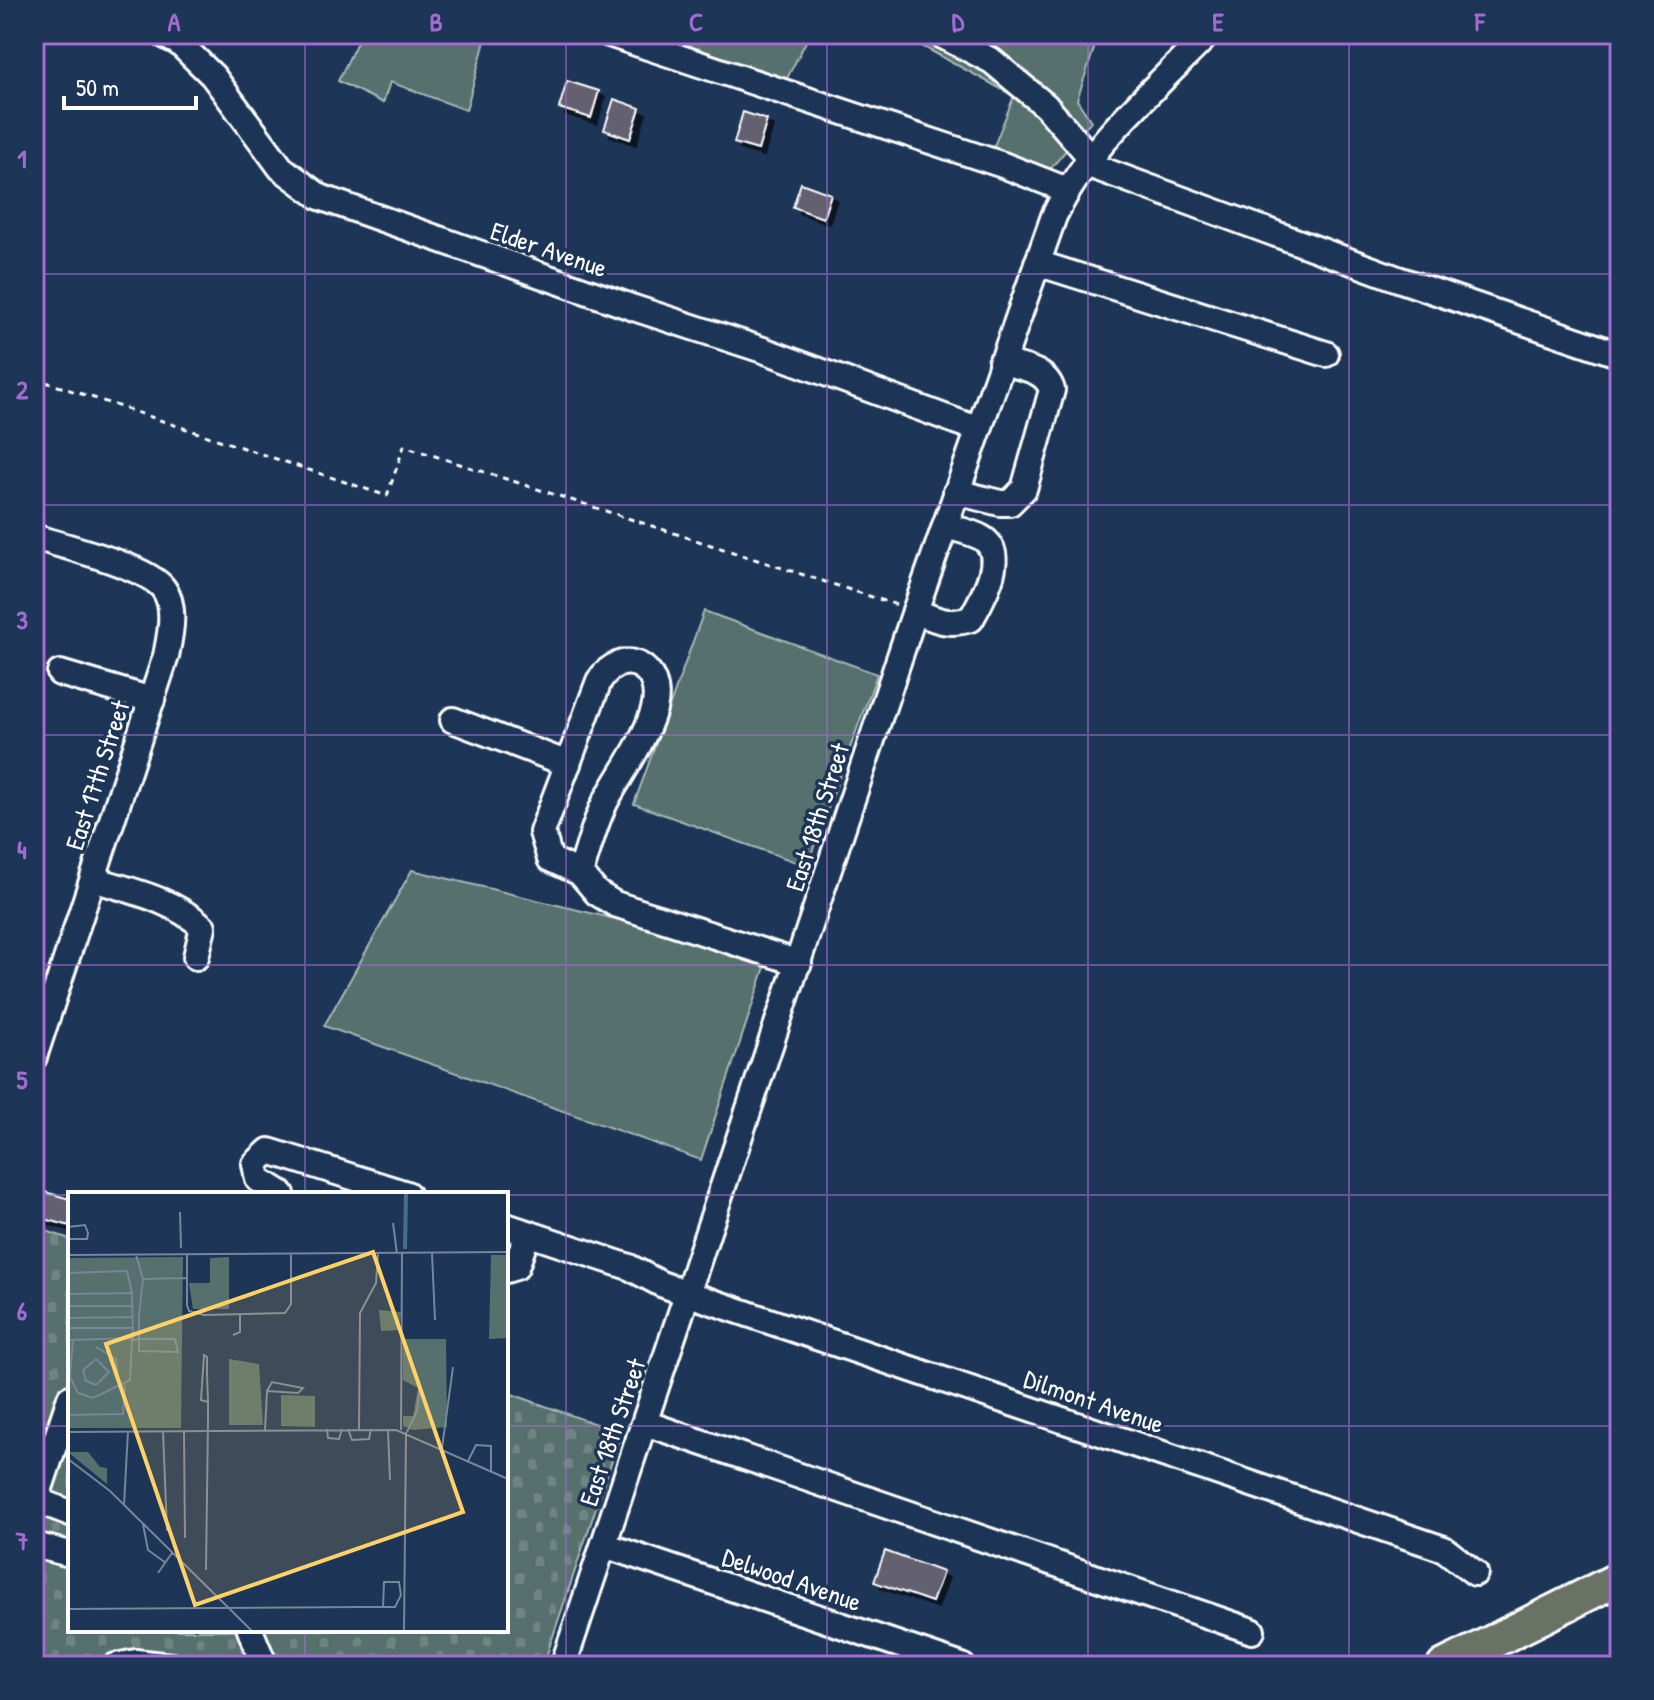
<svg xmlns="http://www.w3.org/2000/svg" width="1654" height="1700" viewBox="0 0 1654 1700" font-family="'Patrick Hand',sans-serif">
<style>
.grass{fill:#56706d;stroke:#aab8b6;stroke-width:2}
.cemetery{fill:url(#cemetery-stones);stroke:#aab8b6;stroke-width:2}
.building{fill:#646170;stroke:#fff;stroke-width:2;filter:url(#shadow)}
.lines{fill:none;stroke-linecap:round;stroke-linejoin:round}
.minor-casing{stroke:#fff;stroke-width:30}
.major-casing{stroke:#fff;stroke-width:38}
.path{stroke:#fff;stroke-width:3;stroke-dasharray:6 6;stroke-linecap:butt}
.minor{stroke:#1d3557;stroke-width:24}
.major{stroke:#6a7165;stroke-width:32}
.grid{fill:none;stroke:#a36bd2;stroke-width:2;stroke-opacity:0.55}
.labels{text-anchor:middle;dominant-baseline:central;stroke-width:7;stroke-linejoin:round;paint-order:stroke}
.street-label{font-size:26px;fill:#fff;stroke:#1d3557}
.inset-river{fill:none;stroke:#45708d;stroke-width:4}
.inset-road{fill:none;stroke:#77869a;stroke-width:2}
.view{fill:#ffd166;fill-opacity:0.15;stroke:#ffd166;stroke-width:4}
.inset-edge{fill:none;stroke:#fff;stroke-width:4}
.neatline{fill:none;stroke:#a36bd2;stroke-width:3}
.grid-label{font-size:26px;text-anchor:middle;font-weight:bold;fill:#a36bd2}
</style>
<defs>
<pattern id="cemetery-stones" width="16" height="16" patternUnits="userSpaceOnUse" patternTransform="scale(2)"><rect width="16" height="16" fill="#56706d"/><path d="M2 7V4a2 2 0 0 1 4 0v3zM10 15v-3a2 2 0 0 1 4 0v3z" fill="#6f8583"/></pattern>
<filter id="shadow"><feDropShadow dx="6" dy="6" stdDeviation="0" flood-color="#0009"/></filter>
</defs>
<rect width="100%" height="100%" fill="#1d3557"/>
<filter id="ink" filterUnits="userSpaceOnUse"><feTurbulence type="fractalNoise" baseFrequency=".0125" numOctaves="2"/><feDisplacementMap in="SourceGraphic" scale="16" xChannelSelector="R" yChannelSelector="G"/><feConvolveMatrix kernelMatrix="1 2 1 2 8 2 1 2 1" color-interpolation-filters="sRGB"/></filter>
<g filter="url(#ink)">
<!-- grass -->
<g class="grass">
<polygon points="361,34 487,34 466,110 390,82 383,103 338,81"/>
<polygon points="644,34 810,34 785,82"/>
<polygon points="900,34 1099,34 1077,100 1091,121 1046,174 992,151 1014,96"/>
<polygon points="704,611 877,674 807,866 634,804"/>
<polygon points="412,870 628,922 765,967 701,1160 324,1026"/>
</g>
<!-- cemetery -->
<polygon class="cemetery" points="34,1227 70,1239 70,1630 506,1630 506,1392 621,1433 543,1666 34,1666"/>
<!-- building -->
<g class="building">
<polygon points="567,81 599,91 591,118 559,108"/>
<polygon points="614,99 640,108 630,139 604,130"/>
<polygon points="743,112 767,120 758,150 734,143"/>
<polygon points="801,183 831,194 823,218 793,207"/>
<polygon points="34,1189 70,1199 70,1226 34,1216"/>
<polygon points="885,1551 943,1572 932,1602 874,1582"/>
</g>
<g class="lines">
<defs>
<g id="minor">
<polyline points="162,34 179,43 213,76 281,168 320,197 634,308 763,350 977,429"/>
<polyline points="609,34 1003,165 1067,190"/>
<polyline points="939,34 992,61 1046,106 1091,158"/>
<polyline points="1086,164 1398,279 1620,355"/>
<polyline points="1037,263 1326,354"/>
<path d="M 956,492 L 1000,503 L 1010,503 L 1024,489 L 1052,390 C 1046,369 1020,367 1001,362"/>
<path d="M 34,537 C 63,546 146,566 163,588 C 177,606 170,636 166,656 L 34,1057"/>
<path d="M 915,611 C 936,620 948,626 971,619 C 982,599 1009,554 982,538 C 972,532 956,529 945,526"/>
<polyline points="60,673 152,700"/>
<polyline points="453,720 568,764"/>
<path d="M 580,873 L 550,859 L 542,832 L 599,681 C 623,644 665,667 654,709 C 645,740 624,769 608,797 C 595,819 589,849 580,873 L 597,893 L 615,904 L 799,963"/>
<path d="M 93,879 C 131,891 172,899 203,927 L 196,957"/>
<polyline points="282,1194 258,1179 255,1164 269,1151 407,1194"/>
<polyline points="506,1226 629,1267 661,1284 689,1294 1444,1549 1475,1573"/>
<polyline points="506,1270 516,1267 528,1233"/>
<polyline points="645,1423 1252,1631"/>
<polyline points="34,1499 70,1513"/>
<polyline points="34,1506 70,1398"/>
<polyline points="34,1545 70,1554"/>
<polyline points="604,1545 962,1666"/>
<polyline points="250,1630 265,1666"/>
<polyline points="116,1666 136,1662 171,1666"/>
<path d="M 563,1666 L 915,611 L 1054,216 C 1089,145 1153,90 1208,34"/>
</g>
<polyline id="major" points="1444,1666 1620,1578"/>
</defs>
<!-- minor casing -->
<use href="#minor" class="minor-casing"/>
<!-- major casing -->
<use href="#major" class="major-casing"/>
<!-- path -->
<polyline class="path" points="34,378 387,496 404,446 897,605"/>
<!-- minor -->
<use href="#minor" class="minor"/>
<!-- major -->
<use href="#major" class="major"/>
</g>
</g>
<!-- grid -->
<path class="grid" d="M 305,34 L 305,1194M 566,34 L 566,1666M 827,34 L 827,1666M 1088,34 L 1088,1666M 1349,34 L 1349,1666M 34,274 L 1620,274M 34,505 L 1620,505M 34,735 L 1620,735M 34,965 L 1620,965M 34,1195 L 70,1195M 506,1195 L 1620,1195M 34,1426 L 70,1426M 506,1426 L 1620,1426M 305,1630 L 305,1666"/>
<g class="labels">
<!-- street labels -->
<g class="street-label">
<text transform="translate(549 249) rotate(19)">Elder Avenue</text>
<text transform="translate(97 775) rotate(-72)">East 17th Street</text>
<text transform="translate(817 817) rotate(-72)">East 18th Street</text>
<text transform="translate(1094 1401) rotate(19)">Dilmont Avenue</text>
<text transform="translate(612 1432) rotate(-71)">East 18th Street</text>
<text transform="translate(792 1579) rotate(19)">Delwood Avenue</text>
</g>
</g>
<!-- overview -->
<g transform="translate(68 1192)">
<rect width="440" height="440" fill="#1d3557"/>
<path d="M 423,63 L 438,63 L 440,146 L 421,147 ZM 161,65 L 161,117 L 125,117 L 121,91 L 142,91 L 142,66 ZM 311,118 L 333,120 L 331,138 L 313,139 ZM 335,147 L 378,147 L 379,235 L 345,238 L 335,234 L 335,224 L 345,224 L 350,196 L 335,188 ZM 161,167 L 191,172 L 195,233 L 161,233 ZM 213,203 L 247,204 L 247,235 L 213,234 ZM 0,260 L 20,260 L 32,275 L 39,276 L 39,292 Z" fill="#56706d"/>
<path d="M 115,65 L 113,236 L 0,236 L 0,66 Z" fill="#56706d"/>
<path class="inset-river" d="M 337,57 L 338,1"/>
<path class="inset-road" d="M 112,20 L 113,56M 325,31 L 329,62M 0,35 L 17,33 L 20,41 L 19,47 L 0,47M 364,61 L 367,128M 119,62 L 119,113 L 121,119 L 136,123 L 217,121 L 223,112 L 223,62M 0,63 L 440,60M 0,81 L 59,79 L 64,101M 75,87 L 119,86M 0,102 L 64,101 L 65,146 L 0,148M 0,114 L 64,114M 0,126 L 64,125M 0,136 L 64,136M 165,143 L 172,140 L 172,122M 5,148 L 2,185 L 10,201 L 25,206 L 62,188 L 64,148 L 71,147 L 107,147 L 110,160 L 71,159 L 71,123 L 75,87 L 68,63M 28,155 L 48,167 L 51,193M 28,193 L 18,189 L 15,178 L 28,167M 28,193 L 41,180 L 28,167M 0,223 L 55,222 L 57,193M 259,237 L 260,246 L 271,247 L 274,237M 280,237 L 284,248 L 301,247 L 303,237M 291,237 L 292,121 L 308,91 L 310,62M 197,238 L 199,199 L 230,201 L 235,196 L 204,190 L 199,199M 320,238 L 322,288M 333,238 L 334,61M 95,239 L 99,339M 116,239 L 117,346M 0,240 L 328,238 L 440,287M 339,240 L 349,219 L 352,194M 374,256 L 385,175M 0,267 L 42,299 L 184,439M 400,269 L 408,253 L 423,254 L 423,279M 56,313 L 60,239M 75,332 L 80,358 L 98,371M 138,378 L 140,228 L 140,210 L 139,182 L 139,165 L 136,163 L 133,208 L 140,210M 90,381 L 104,361M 0,417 L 294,415 L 327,415 L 333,403 L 331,390 L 316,390 L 315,415M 336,439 L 338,240"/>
<path class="view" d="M 305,60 L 395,320 L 127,413 L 38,152 Z"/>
<rect width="440" height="440" class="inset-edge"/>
</g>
<!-- margin -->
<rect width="1654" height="1700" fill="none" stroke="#1d3557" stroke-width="88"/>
<!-- scale -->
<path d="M64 96v12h132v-12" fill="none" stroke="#ffffff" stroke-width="4"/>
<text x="76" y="96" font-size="24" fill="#ffffff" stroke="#1d3557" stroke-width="6" paint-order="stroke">50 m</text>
<rect x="44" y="44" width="1566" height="1612" class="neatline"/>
<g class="grid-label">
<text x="174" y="31">A</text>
<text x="436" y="31">B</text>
<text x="696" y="31">C</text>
<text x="958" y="31">D</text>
<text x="1218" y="31">E</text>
<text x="1480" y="31">F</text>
<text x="22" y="168">1</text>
<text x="22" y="399">2</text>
<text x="22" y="629">3</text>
<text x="22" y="859">4</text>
<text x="22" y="1089">5</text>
<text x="22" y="1320">6</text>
<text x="22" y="1550">7</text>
</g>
</svg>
